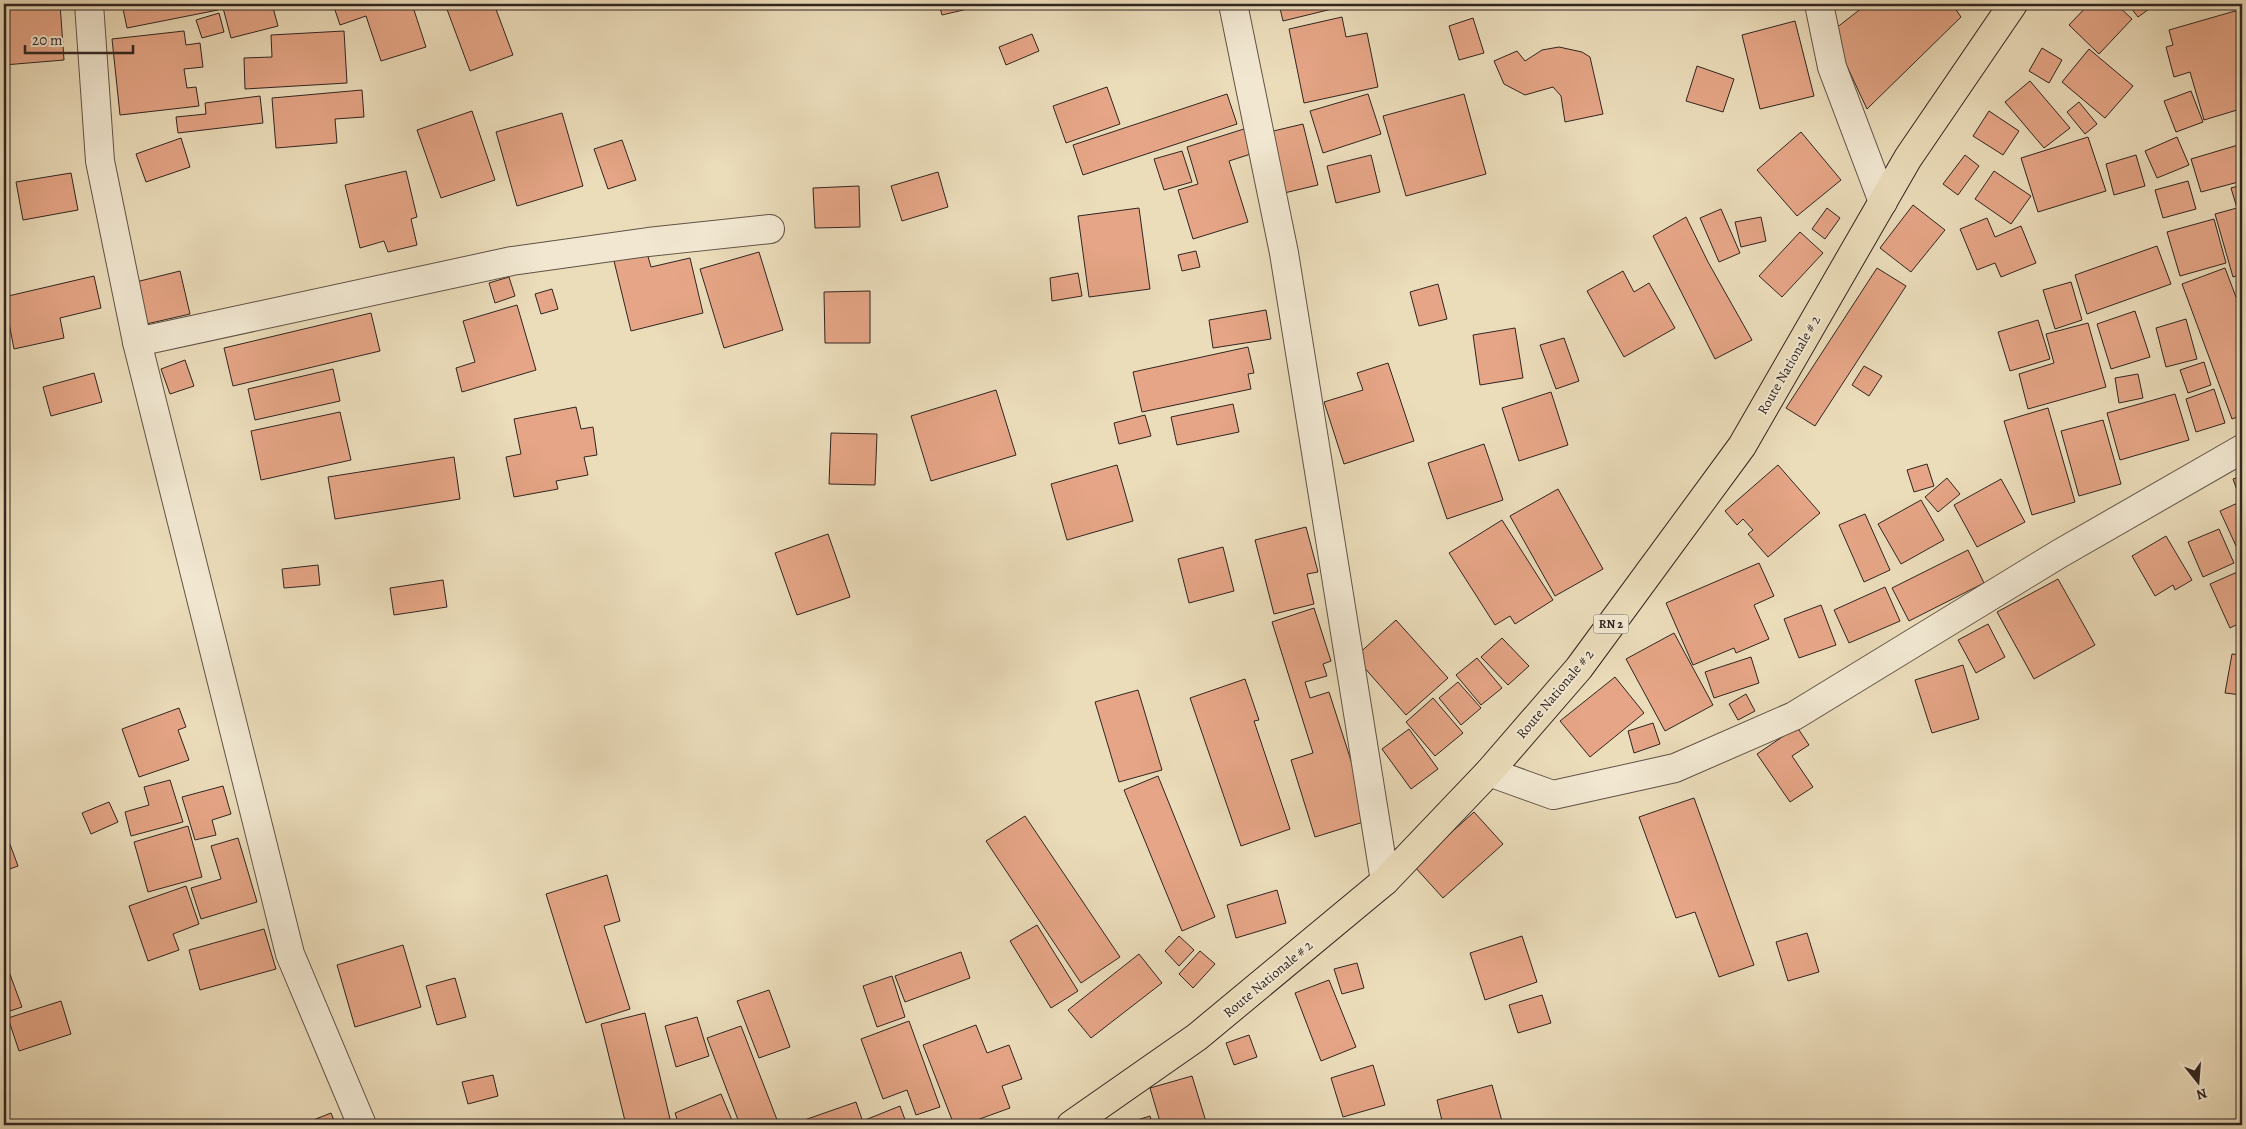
<svg xmlns="http://www.w3.org/2000/svg" width="2246" height="1129" viewBox="0 0 2246 1129" font-family="Alegreya,serif">
<style>
.building{fill:#e5a586;stroke:#312520}
.lines{fill:none;stroke-linecap:round;stroke-linejoin:round}
.minor-casing{stroke:#605346;stroke-width:30}
.primary-casing{stroke:#312520;stroke-width:30}
.minor{stroke:#f2e8d2;stroke-width:28}
.primary{stroke:#ebdcba;stroke-width:28}
.labels{text-anchor:middle;dominant-baseline:central;stroke-width:4;stroke-linejoin:round;paint-order:stroke}
.shield{fill:#f2e8d2;stroke:#6b6055;stroke-width:1}
.shield-label{font-size:12px;font-weight:bold;fill:#312520}
.street-label{font-size:14px;fill:#312520;stroke:#f2e8d2}
</style>
<rect width="100%" height="100%" fill="#ebdcba"/>
<filter id="stains"><feTurbulence type="fractalNoise" baseFrequency=".004" numOctaves="4"/><feColorMatrix values="0 0 0 0 .2 0 0 0 0 .09 0 0 0 0 .02 0 0 0 .5 -.17"/></filter>
<radialGradient id="worn" r=".72"><stop offset=".6" stop-color="#630" stop-opacity="0"/><stop offset="1" stop-color="#630" stop-opacity=".3"/></radialGradient>
<!-- building -->
<g class="building">
<polygon points="4,4 60,4 64,60 4,65"/>
<polygon points="122,4 217,4 218,10 127,28"/>
<polygon points="222,4 272,4 278,26 231,38"/>
<polygon points="333,4 412,4 426,47 381,61 366,16 340,25"/>
<polygon points="445,4 494,4 513,55 470,71"/>
<polygon points="939,4 976,4 976,7 942,15"/>
<polygon points="1279,4 1335,4 1336,8 1283,21"/>
<polygon points="1867,4 1952,4 1961,17 1867,109 1831,32"/>
<polygon points="2089,4 2116,4 2132,19 2099,54 2069,25"/>
<polygon points="2128,4 2156,4 2138,17"/>
<polygon points="2242,9 2242,126 2237,110 2204,120 2190,72 2174,77 2166,47 2173,45 2169,30"/>
<polygon points="219,13 224,32 202,38 196,20"/>
<polygon points="1342,17 1346,37 1367,33 1378,87 1304,103 1289,29"/>
<polygon points="1473,18 1484,53 1459,60 1449,26"/>
<polygon points="1795,21 1814,96 1760,109 1742,35"/>
<polygon points="184,31 186,45 200,43 203,67 184,69 187,88 196,87 199,106 120,115 112,39"/>
<polygon points="344,31 347,83 245,89 244,58 272,57 271,35"/>
<polygon points="1032,34 1039,51 1006,65 999,47"/>
<polygon points="1559,47 1582,52 1590,57 1603,114 1565,122 1561,96 1553,87 1525,95 1504,84 1494,61 1517,51 1525,61 1542,50"/>
<polygon points="2042,48 2062,60 2049,83 2029,71"/>
<polygon points="2089,49 2133,86 2105,118 2062,82"/>
<polygon points="1697,66 1734,79 1723,112 1686,101"/>
<polygon points="2030,81 2070,128 2044,148 2005,102"/>
<polygon points="1107,87 1120,124 1066,143 1053,106"/>
<polygon points="362,90 364,117 335,119 337,143 276,148 272,98"/>
<polygon points="2191,91 2203,122 2176,132 2164,101"/>
<polygon points="1227,94 1237,124 1083,175 1073,145"/>
<polygon points="1368,94 1381,134 1323,153 1310,111"/>
<polygon points="1464,94 1486,174 1406,196 1383,116"/>
<polygon points="260,96 263,123 178,133 176,117 206,114 205,103"/>
<polygon points="2079,102 2097,124 2085,134 2067,112"/>
<polygon points="472,111 495,180 441,198 417,130"/>
<polygon points="1989,111 2019,131 2003,155 1973,136"/>
<polygon points="562,113 583,186 517,206 496,132"/>
<polygon points="1303,124 1318,185 1280,194 1265,133"/>
<polygon points="1247,128 1254,153 1229,161 1248,222 1193,239 1178,190 1198,184 1187,147"/>
<polygon points="1801,132 1841,180 1797,216 1757,170"/>
<polygon points="2088,137 2106,191 2038,212 2021,158"/>
<polygon points="2177,137 2189,165 2157,178 2145,151"/>
<polygon points="181,138 190,167 146,182 136,154"/>
<polygon points="622,140 636,180 608,189 594,149"/>
<polygon points="2238,145 2242,160 2242,181 2201,192 2191,159"/>
<polygon points="1182,151 1192,182 1164,190 1154,159"/>
<polygon points="1371,155 1380,192 1336,203 1327,166"/>
<polygon points="1965,155 1979,166 1958,195 1943,184"/>
<polygon points="2136,155 2145,186 2114,195 2106,164"/>
<polygon points="406,171 417,217 411,219 417,245 388,252 384,241 360,248 345,185"/>
<polygon points="1994,171 2031,196 2011,224 1975,199"/>
<polygon points="938,172 948,207 902,221 891,186"/>
<polygon points="71,173 78,210 23,220 16,182"/>
<polygon points="2188,181 2196,209 2163,218 2155,190"/>
<polygon points="2242,185 2242,274 2233,277 2215,214 2237,208 2231,188"/>
<polygon points="859,186 860,227 815,228 813,188"/>
<polygon points="1913,205 1945,230 1911,272 1880,248"/>
<polygon points="1139,208 1150,289 1089,297 1078,216"/>
<polygon points="1827,208 1840,218 1825,239 1812,229"/>
<polygon points="1721,209 1740,253 1719,262 1700,218"/>
<polygon points="1686,217 1708,262 1752,340 1715,359 1653,236"/>
<polygon points="1761,217 1766,241 1741,247 1735,222"/>
<polygon points="1987,218 1995,237 2021,226 2036,263 2001,277 1995,263 1977,270 1960,229"/>
<polygon points="2214,219 2226,263 2180,276 2167,232"/>
<polygon points="1800,232 1823,253 1782,297 1759,276"/>
<polygon points="2157,246 2171,284 2087,314 2075,275"/>
<polygon points="1196,251 1200,267 1182,271 1178,255"/>
<polygon points="759,252 783,330 724,348 700,269"/>
<polygon points="647,253 651,267 690,258 703,313 631,331 614,261"/>
<polygon points="1877,268 1906,286 1815,426 1786,408"/>
<polygon points="2225,268 2242,313 2242,415 2232,419 2182,284"/>
<polygon points="180,271 190,314 142,325 132,283"/>
<polygon points="1623,271 1634,292 1649,283 1675,328 1624,357 1587,291"/>
<polygon points="1078,273 1082,296 1052,301 1050,278"/>
<polygon points="94,276 101,308 60,318 64,338 14,349 4,297"/>
<polygon points="509,277 515,296 495,303 489,283"/>
<polygon points="2242,280 2242,299 2236,282"/>
<polygon points="2071,282 2082,320 2055,329 2043,290"/>
<polygon points="1438,284 1447,319 1419,326 1410,292"/>
<polygon points="552,289 558,309 541,314 535,294"/>
<polygon points="870,291 870,343 825,343 824,292"/>
<polygon points="517,305 536,370 462,392 456,368 475,362 463,321"/>
<polygon points="1266,310 1271,339 1213,348 1209,320"/>
<polygon points="2135,311 2150,357 2111,369 2097,324"/>
<polygon points="371,313 380,351 233,386 224,348"/>
<polygon points="2186,319 2197,359 2166,367 2156,328"/>
<polygon points="2038,320 2050,359 2010,371 1998,332"/>
<polygon points="2088,323 2106,387 2028,409 2019,374 2054,363 2046,334"/>
<polygon points="1515,328 1523,378 1480,385 1473,335"/>
<polygon points="1564,338 1579,381 1556,389 1540,345"/>
<polygon points="1248,347 1254,373 1248,374 1251,389 1142,412 1133,372"/>
<polygon points="185,360 194,386 170,394 161,369"/>
<polygon points="2204,362 2211,385 2188,393 2180,370"/>
<polygon points="1388,363 1414,441 1344,464 1324,402 1363,390 1357,373"/>
<polygon points="1864,366 1882,376 1869,396 1852,385"/>
<polygon points="333,369 340,401 255,420 248,389"/>
<polygon points="94,373 102,402 51,416 43,387"/>
<polygon points="2138,374 2143,398 2119,403 2115,378"/>
<polygon points="2214,389 2225,423 2196,432 2186,399"/>
<polygon points="996,390 1016,455 931,481 911,416"/>
<polygon points="1551,392 1568,445 1519,461 1502,408"/>
<polygon points="2175,394 2189,440 2120,460 2107,413"/>
<polygon points="1233,404 1239,432 1177,445 1171,417"/>
<polygon points="576,407 581,429 593,427 597,455 584,457 588,475 556,481 558,489 514,497 506,457 521,454 514,419"/>
<polygon points="2048,408 2075,502 2032,515 2004,421"/>
<polygon points="340,412 351,460 261,480 251,431"/>
<polygon points="1145,415 1151,436 1119,444 1114,423"/>
<polygon points="2103,420 2121,484 2079,496 2061,431"/>
<polygon points="831,433 877,434 875,485 829,484"/>
<polygon points="1484,444 1503,500 1447,519 1428,463"/>
<polygon points="454,457 460,499 335,519 328,477"/>
<polygon points="1927,464 1934,486 1914,492 1907,470"/>
<polygon points="1117,465 1133,521 1067,540 1051,484"/>
<polygon points="1778,465 1820,513 1768,557 1748,534 1753,530 1743,519 1737,525 1725,511"/>
<polygon points="2242,476 2242,495 2239,496 2233,479"/>
<polygon points="1947,478 1960,494 1938,512 1925,497"/>
<polygon points="2001,479 2025,522 1977,547 1954,505"/>
<polygon points="1558,489 1603,569 1555,596 1510,516"/>
<polygon points="1921,500 1944,540 1901,564 1878,524"/>
<polygon points="2242,501 2242,559 2220,511"/>
<polygon points="1865,514 1890,570 1864,582 1839,525"/>
<polygon points="1502,520 1553,600 1515,624 1510,616 1495,625 1449,553"/>
<polygon points="1306,527 1318,572 1307,574 1314,604 1274,614 1255,540"/>
<polygon points="2219,529 2234,563 2203,577 2188,542"/>
<polygon points="828,534 850,597 797,615 775,553"/>
<polygon points="2166,536 2192,580 2175,590 2173,585 2155,596 2132,556"/>
<polygon points="1223,547 1234,591 1189,603 1178,559"/>
<polygon points="1968,550 1984,583 1909,621 1892,588"/>
<polygon points="1759,563 1774,596 1754,605 1769,639 1736,653 1734,648 1693,665 1666,603"/>
<polygon points="318,565 320,585 284,588 282,569"/>
<polygon points="2242,570 2242,622 2230,628 2210,584"/>
<polygon points="2058,579 2095,645 2034,679 1997,612"/>
<polygon points="443,580 447,607 394,615 390,588"/>
<polygon points="1885,587 1900,621 1849,643 1834,610"/>
<polygon points="1821,605 1836,645 1799,658 1784,619"/>
<polygon points="1314,608 1331,661 1323,664 1327,676 1305,682 1310,698 1329,692 1370,820 1315,837 1291,760 1313,753 1272,622"/>
<polygon points="1396,620 1448,678 1406,715 1355,657"/>
<polygon points="1988,624 2005,657 1976,673 1958,640"/>
<polygon points="1674,633 1713,705 1665,731 1626,659"/>
<polygon points="1502,638 1529,666 1508,685 1481,657"/>
<polygon points="2232,654 2242,655 2242,695 2225,693"/>
<polygon points="1751,657 1759,683 1714,698 1705,672"/>
<polygon points="1477,658 1502,688 1481,705 1456,675"/>
<polygon points="1963,665 1979,719 1932,733 1915,680"/>
<polygon points="1615,677 1644,713 1590,757 1560,721"/>
<polygon points="1245,679 1259,720 1254,721 1290,829 1241,846 1190,698"/>
<polygon points="1458,682 1481,708 1461,725 1439,698"/>
<polygon points="1138,690 1162,770 1119,782 1095,702"/>
<polygon points="1746,694 1755,711 1738,720 1729,704"/>
<polygon points="1433,698 1463,733 1435,756 1406,722"/>
<polygon points="179,708 186,727 178,730 189,760 139,777 122,729"/>
<polygon points="1653,723 1660,744 1634,753 1628,731"/>
<polygon points="1797,727 1809,745 1792,756 1813,787 1790,802 1757,754"/>
<polygon points="1409,729 1438,769 1411,789 1382,749"/>
<polygon points="1158,776 1215,917 1182,931 1124,790"/>
<polygon points="170,780 183,822 131,836 125,812 149,805 144,787"/>
<polygon points="223,786 231,814 212,820 216,835 195,840 182,797"/>
<polygon points="1694,798 1754,965 1719,977 1695,912 1676,918 1639,817"/>
<polygon points="109,802 118,822 91,834 82,813"/>
<polygon points="1474,812 1503,844 1443,898 1414,866"/>
<polygon points="1025,816 1120,957 1081,983 986,841"/>
<polygon points="188,826 202,877 148,892 134,842"/>
<polygon points="4,828 18,866 4,871"/>
<polygon points="238,838 257,902 201,919 191,888 221,879 211,846"/>
<polygon points="607,875 620,921 604,926 630,1009 586,1023 546,894"/>
<polygon points="186,886 199,924 173,934 179,950 148,961 129,906"/>
<polygon points="1277,890 1286,923 1236,938 1227,905"/>
<polygon points="1037,925 1078,991 1051,1008 1010,941"/>
<polygon points="264,929 276,969 200,990 189,950"/>
<polygon points="1807,933 1819,972 1788,981 1776,942"/>
<polygon points="1179,936 1194,950 1179,966 1165,951"/>
<polygon points="1522,936 1537,982 1485,1000 1470,953"/>
<polygon points="403,945 421,1007 355,1027 337,965"/>
<polygon points="1200,951 1215,964 1193,988 1179,974"/>
<polygon points="961,952 970,978 905,1002 895,976"/>
<polygon points="1139,954 1162,983 1091,1038 1068,1010"/>
<polygon points="1357,963 1364,988 1342,994 1334,969"/>
<polygon points="8,969 22,1007 4,1013 4,971"/>
<polygon points="892,976 905,1017 877,1027 863,986"/>
<polygon points="455,978 466,1017 437,1025 426,986"/>
<polygon points="1329,980 1356,1047 1321,1061 1295,993"/>
<polygon points="769,990 790,1047 759,1058 737,1001"/>
<polygon points="1542,995 1551,1023 1518,1033 1509,1005"/>
<polygon points="61,1001 71,1034 19,1051 8,1018"/>
<polygon points="645,1013 670,1119 643,1125 626,1125 601,1024"/>
<polygon points="697,1017 709,1056 676,1067 665,1026"/>
<polygon points="909,1021 940,1107 916,1115 907,1090 883,1099 861,1039"/>
<polygon points="976,1025 987,1053 1009,1045 1022,1079 1002,1086 1010,1108 963,1125 954,1125 923,1045"/>
<polygon points="741,1026 779,1125 740,1125 707,1038"/>
<polygon points="1249,1035 1257,1057 1234,1065 1226,1043"/>
<polygon points="1373,1065 1385,1105 1343,1117 1331,1078"/>
<polygon points="493,1075 498,1096 468,1104 462,1082"/>
<polygon points="1192,1076 1207,1125 1161,1125 1150,1088"/>
<polygon points="1492,1085 1503,1125 1443,1125 1437,1100"/>
<polygon points="721,1094 734,1125 679,1125 675,1113"/>
<polygon points="856,1102 864,1125 790,1125"/>
<polygon points="900,1106 907,1125 867,1125 865,1120"/>
<polygon points="331,1113 336,1125 303,1125 303,1124"/>
<polygon points="1150,1116 1153,1125 1121,1125"/>
</g>
<g class="lines">
<defs>
<g id="minor">
<polyline points="89,4 100,161 137,342 290,954 362,1125"/>
<polyline points="1233,4 1284,253 1385,881"/>
<polyline points="1819,4 1832,67 1883,202"/>
<polyline points="137,342 512,261 648,242 770,229"/>
<polyline points="1489,772 1553,795 1675,768 1794,716 2059,554 2242,449"/>
</g>
<polyline id="primary" points="1071,1125 1197,1037 1385,881 1489,772 1579,668 1742,446 1908,158 2013,4"/>
</defs>
<!-- minor casing -->
<use href="#minor" class="minor-casing"/>
<!-- primary casing -->
<use href="#primary" class="primary-casing"/>
<!-- minor -->
<use href="#minor" class="minor"/>
<!-- primary -->
<use href="#primary" class="primary"/>
</g>
<g class="labels">
<!-- shield labels -->
<rect class="shield" x="1593.5" y="614.5" width="35" height="19" rx="4"/>
<g class="shield-label">
<text x="1611" y="624">RN 2</text>
</g>
<!-- street labels -->
<g class="street-label">
<text transform="translate(1789 365) rotate(-60)">Route Nationale # 2</text>
<text transform="translate(1555 694) rotate(-50)">Route Nationale # 2</text>
<text transform="translate(1268 979) rotate(-40)">Route Nationale # 2</text>
</g>
</g>
<!-- margin -->
<rect width="2246" height="1129" fill="none" stroke="#ebdcba" stroke-width="20"/>
<rect x="5" y="5" width="2236" height="1119" fill="none" stroke="#312520" stroke-width="2.5"/>
<rect x="10" y="10" width="2226" height="1109" fill="none" stroke="#312520"/>
<!-- north arrow -->
<g transform="translate(2198 1082) rotate(163)" stroke="#f2e8d2" stroke-width="4" paint-order="stroke">
<path d="M0-4L9 19L0 12L-9 19Z" fill="#312520"/>
<text y="-8" font-size="14" font-weight="bold" text-anchor="middle" fill="#312520">N</text>
</g>
<!-- scale -->
<path d="M25 45v8h108v-8" fill="none" stroke="#312520" stroke-width="2.5"/>
<text x="32" y="45" font-size="15" fill="#312520" stroke="#f2e8d2" stroke-width="4" paint-order="stroke">20 m</text>
<rect width="100%" height="100%" filter="url(#stains)"/>
<rect width="100%" height="100%" fill="url(#worn)"/>
</svg>
